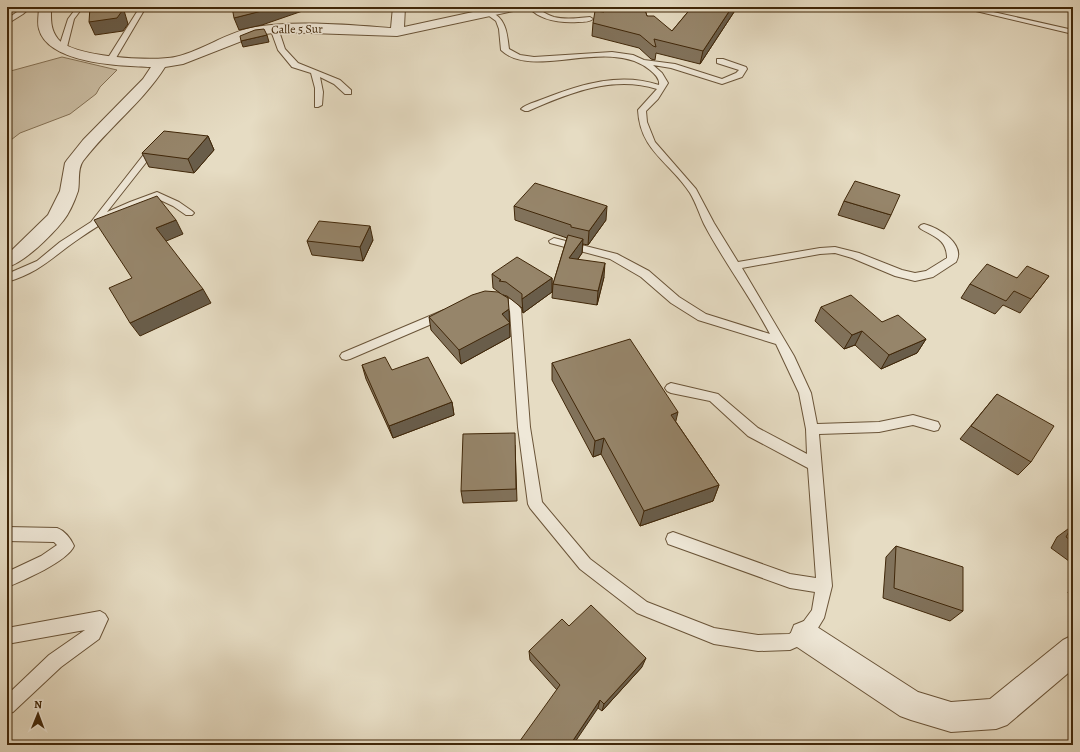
<svg xmlns="http://www.w3.org/2000/svg" width="1080" height="752" viewBox="0 0 1080 752" font-family="Alegreya,serif">
<style>
.green{fill:#cabda3;stroke:#857256}
.lines{fill:none;stroke-linecap:round;stroke-linejoin:round}
.lane-casing{stroke:#6a5438;stroke-width:2}
.street-casing{stroke:#6a5438;stroke-width:2}
.lane{fill:#efe8d8;fill-rule:evenodd}
.street{fill:#efe8d8;fill-rule:evenodd}
.wall{fill:#81725b;stroke:#402709}
.shaded-wall{fill:#695d4a;stroke:#402709}
.building{fill:#96856a;stroke:#402709}
.labels{text-anchor:middle;dominant-baseline:central;stroke-width:3;stroke-linejoin:round;paint-order:stroke}
.far-street-label{font-size:12px;fill:#402709;stroke:#efe8d8}
</style>
<rect width="100%" height="100%" fill="#e6dcc3"/>
<filter id="stains"><feTurbulence type="fractalNoise" baseFrequency=".005" numOctaves="4"/><feColorMatrix values="0 0 0 0 .2 0 0 0 0 .09 0 0 0 0 .02 0 0 0 .5 -.17"/></filter>
<radialGradient id="worn" r=".72"><stop offset=".6" stop-color="#630" stop-opacity="0"/><stop offset="1" stop-color="#630" stop-opacity=".3"/></radialGradient>
<!-- green -->
<polygon class="green" points="62,57 117,70 100,87 96,94 70,114 20,133 7,143 7,72"/>
<g class="lines">
<defs>
<g id="lane">
<polygon points="24,7 31,7 23,14 7,24 7,19"/>
<polygon points="77,7 83,7 74,19 67,47 66,49 60,49 59,47 68,19"/>
<polygon points="140,7 146,7 113,63 107,63 106,61"/>
<path d="M 528,7 C 538,7 544,14 554,17 C 566,20 578,18 590,17 L 593,19 C 589,22 584,22 578,22 C 560,23 541,21 528,7 Z"/>
<polygon points="731,7 742,7 742,8 739,10"/>
<polygon points="959,7 971,7 1073,30 1073,34"/>
<path d="M 488,11 C 506,17 507,32 509,49 L 520,55 L 534,57 L 612,52 L 633,55 L 644,60 L 675,64 L 722,79 L 736,73 L 739,70 L 717,63 L 717,59 L 723,59 L 746,67 L 747,69 L 742,77 L 722,84 L 671,68 L 653,65 L 662,73 L 668,83 L 658,99 L 646,111 L 647,122 L 655,142 L 696,189 L 714,223 L 738,262 L 820,248 L 835,247 L 859,253 L 902,270 L 915,273 L 926,271 L 947,258 C 947,240 935,237 921,229 L 919,227 L 921,225 L 924,224 C 939,228 966,244 956,262 L 933,277 L 915,281 L 895,276 L 852,258 L 835,253 L 820,254 L 742,268 L 794,356 L 811,393 L 817,424 L 879,422 L 913,415 L 938,422 L 940,426 L 938,430 L 934,431 L 913,425 L 879,432 L 819,434 L 832,586 L 824,618 L 810,641 L 790,650 L 758,651 L 714,644 L 637,613 L 580,569 L 530,508 L 528,504 L 518,427 L 510,311 L 499,304 L 489,302 L 488,299 L 489,296 C 500,293 515,299 521,309 L 530,427 L 542,502 L 590,559 L 647,602 L 714,628 L 758,635 L 789,634 L 798,629 L 812,610 L 815,592 L 790,588 L 668,544 L 666,539 L 668,534 L 673,532 L 790,574 L 816,578 L 808,468 L 748,436 L 710,401 L 671,393 L 667,391 L 665,388 L 667,385 L 671,383 L 718,394 L 758,428 L 807,454 L 806,429 L 799,393 L 776,344 L 698,320 L 671,303 L 641,277 L 610,259 L 550,243 L 549,241 L 554,238 L 617,254 L 649,271 L 679,297 L 706,314 L 770,334 C 750,296 724,262 704,224 C 699,213 696,203 690,193 C 670,162 640,151 638,110 L 657,89 C 613,75 569,93 528,111 L 525,111 L 521,109 C 526,104 536,102 543,99 C 581,84 620,72 659,85 C 660,79 655,74 650,70 C 608,36 533,81 501,50 L 499,29 L 496,21 L 485,13 Z"/>
<polygon points="274,26 278,28 285,49 298,63 340,80 351,90 351,94 345,94 334,84 320,77 323,92 322,105 318,107 315,107 315,88 311,73 292,67 278,50 270,28"/>
<path d="M 155,143 L 159,146 L 107,212 L 130,202 L 157,192 L 179,202 L 192,211 L 194,213 L 192,215 L 186,215 L 173,206 L 156,198 C 129,208 104,221 80,238 C 53,256 41,272 7,282 L 7,274 L 37,261 L 60,242 L 91,222 L 152,144 Z"/>
<polygon points="444,310 448,311 450,314 448,317 350,359 346,360 342,359 340,356 342,353"/>
<path d="M 7,527 L 57,528 C 65,531 71,539 74,546 C 68,561 23,581 7,587 L 7,572 L 41,556 L 57,545 L 54,542 L 7,541 Z"/>
<polygon points="100,611 105,614 108,619 99,639 61,667 13,712 7,714 7,695 49,655 85,630 7,644 7,628"/>
</g>
<g id="street">
<path d="M 39,7 L 51,7 C 51,19 50,29 58,39 C 72,57 153,62 175,57 C 202,51 227,32 255,27 C 295,20 349,25 391,28 L 393,7 L 405,7 L 404,27 L 496,7 L 519,7 L 517,10 L 513,11 L 397,36 L 282,32 L 257,35 L 183,64 L 165,67 C 143,102 108,128 83,161 C 77,169 80,182 78,191 C 75,200 69,214 63,221 C 52,235 24,263 7,267 L 7,253 L 12,250 L 48,215 L 60,191 L 65,163 L 67,160 L 83,140 L 143,79 L 151,67 C 122,66 48,64 39,29 C 37,23 39,13 39,7 Z"/>
<polygon points="804,621 814,625 918,692 951,702 990,699 1063,640 1073,635 1073,669 1007,725 996,729 951,732 911,720 900,716 794,645 790,635 794,625"/>
</g>
</defs>
<!-- lane casing -->
<use href="#lane" class="lane-casing"/>
<!-- street casing -->
<use href="#street" class="street-casing"/>
<!-- lane -->
<use href="#lane" class="lane"/>
<!-- street -->
<use href="#street" class="street"/>
</g>
<!-- wall -->
<g class="wall">
<polygon points="600,7 644,7 647,16 672,31 692,7 735,7 734,12 700,64 656,53 655,60 651,59 639,48 592,36 593,23 600,12"/>
<polygon points="208,136 214,150 194,173 149,167 142,153"/>
<polygon points="844,201 891,215 884,229 838,215"/>
<polygon points="514,206 606,220 588,245 583,244 582,253 578,259 604,277 597,305 552,298 553,284 567,238 515,220"/>
<polygon points="373,240 363,261 312,255 307,241"/>
<polygon points="492,274 552,278 552,292 523,313 522,308 507,296 503,295 508,298 510,337 461,364 431,330 429,317 500,294 500,293 493,288"/>
<polygon points="1049,276 1020,313 1003,305 995,314 961,298 970,284 1017,278"/>
<polygon points="821,307 882,322 926,339 917,353 881,369 855,345 844,349 815,321"/>
<polygon points="552,363 676,422 719,485 713,501 640,526 601,454 593,457 552,380"/>
<polygon points="362,365 392,370 452,402 454,415 393,438 366,379"/>
<polygon points="997,394 1031,462 1018,475 960,439"/>
<polygon points="515,445 517,501 463,503 461,491"/>
<polygon points="1072,526 1073,526 1073,564 1051,548 1057,537"/>
<polygon points="896,546 963,611 950,621 883,598 886,557"/>
<polygon points="1073,577 1073,596 1068,593"/>
<polygon points="569,626 642,667 602,711 598,708 557,690 530,660 529,651"/>
</g>
<!-- shaded-wall -->
<g class="shaded-wall">
<polygon points="121,7 123,7 128,24 123,31 95,35 89,22"/>
<polygon points="275,7 314,7 262,25 239,30 234,18"/>
<polygon points="732,7 735,7 734,12 700,64 703,51"/>
<polygon points="267,35 269,42 243,47 241,41"/>
<polygon points="208,136 214,150 194,173 188,159"/>
<polygon points="607,206 606,220 588,245 589,231"/>
<polygon points="176,220 183,234 164,242 156,228"/>
<polygon points="370,226 373,240 363,261 360,247"/>
<polygon points="583,239 582,253 569,272 569,258"/>
<polygon points="605,263 604,277 597,305 598,291"/>
<polygon points="552,278 552,292 523,313 522,299"/>
<polygon points="203,289 211,303 140,336 130,323"/>
<polygon points="509,309 510,337 461,364 459,350 502,314"/>
<polygon points="862,331 855,345 844,349 852,335"/>
<polygon points="926,339 917,353 881,369 889,355"/>
<polygon points="452,402 454,415 393,438 389,426"/>
<polygon points="678,412 674,429 671,415"/>
<polygon points="604,438 601,454 593,457 595,441"/>
<polygon points="719,485 713,501 640,526 644,511"/>
<polygon points="646,658 642,667 602,711 604,704"/>
<polygon points="600,700 598,708 573,745 570,745"/>
</g>
<!-- building -->
<g class="building">
<polygon points="90,7 121,7 122,11 117,18 89,22"/>
<polygon points="232,7 241,8 241,7 275,7 258,12 234,18"/>
<polygon points="603,7 644,7 647,16 654,16 672,31 692,7 732,7 703,51 654,39 656,47 653,46 640,35 593,23 595,11 604,12"/>
<polygon points="264,29 267,35 241,41 240,36 255,30"/>
<polygon points="164,131 208,136 188,159 142,153"/>
<polygon points="855,181 900,195 891,215 844,201"/>
<polygon points="535,183 607,206 589,231 571,227 571,225 514,206"/>
<polygon points="157,196 176,220 156,228 203,289 130,323 109,288 132,278 94,220"/>
<polygon points="319,221 370,226 360,247 307,241"/>
<polygon points="568,235 583,239 569,258 605,263 598,291 553,284"/>
<polygon points="517,257 552,278 522,299 522,294 506,282 499,281 501,280 492,274"/>
<polygon points="987,264 1017,278 1027,266 1049,276 1031,299 1014,291 1006,301 970,284"/>
<polygon points="485,291 498,292 508,298 509,309 502,314 510,323 459,350 429,317 472,295"/>
<polygon points="851,295 882,322 898,315 926,339 889,355 862,331 852,335 821,307"/>
<polygon points="630,339 678,412 671,415 719,485 644,511 604,438 595,441 552,363"/>
<polygon points="385,357 392,370 428,357 452,402 389,426 362,365"/>
<polygon points="997,394 1054,426 1031,462 971,426"/>
<polygon points="515,433 516,489 461,491 463,434"/>
<polygon points="1072,526 1073,526 1073,542 1066,537"/>
<polygon points="896,546 963,567 963,611 894,588"/>
<polygon points="591,605 646,658 604,704 600,700 570,745 517,745 560,685 529,651 562,619 569,626"/>
</g>
<g class="labels">
<!-- far-street labels -->
<g class="far-street-label">
<text transform="translate(297 29) rotate(-1)">Calle 5 Sur</text>
</g>
</g>
<!-- margin -->
<rect width="1080" height="752" fill="none" stroke="#e6dcc3" stroke-width="24"/>
<rect x="8" y="8" width="1064" height="736" fill="none" stroke="#402709" stroke-width="2"/>
<rect x="12" y="12" width="1056" height="728" fill="none" stroke="#402709"/>
<!-- north arrow -->
<g transform="translate(38 714) rotate(1)" stroke="#efe8d8" stroke-width="3" paint-order="stroke">
<path d="M0-3L7 15L0 10L-7 15Z" fill="#402709"/>
<text y="-6" font-size="11" font-weight="bold" text-anchor="middle" fill="#402709">N</text>
</g>
<rect width="100%" height="100%" filter="url(#stains)"/>
<rect width="100%" height="100%" fill="url(#worn)"/>
</svg>
